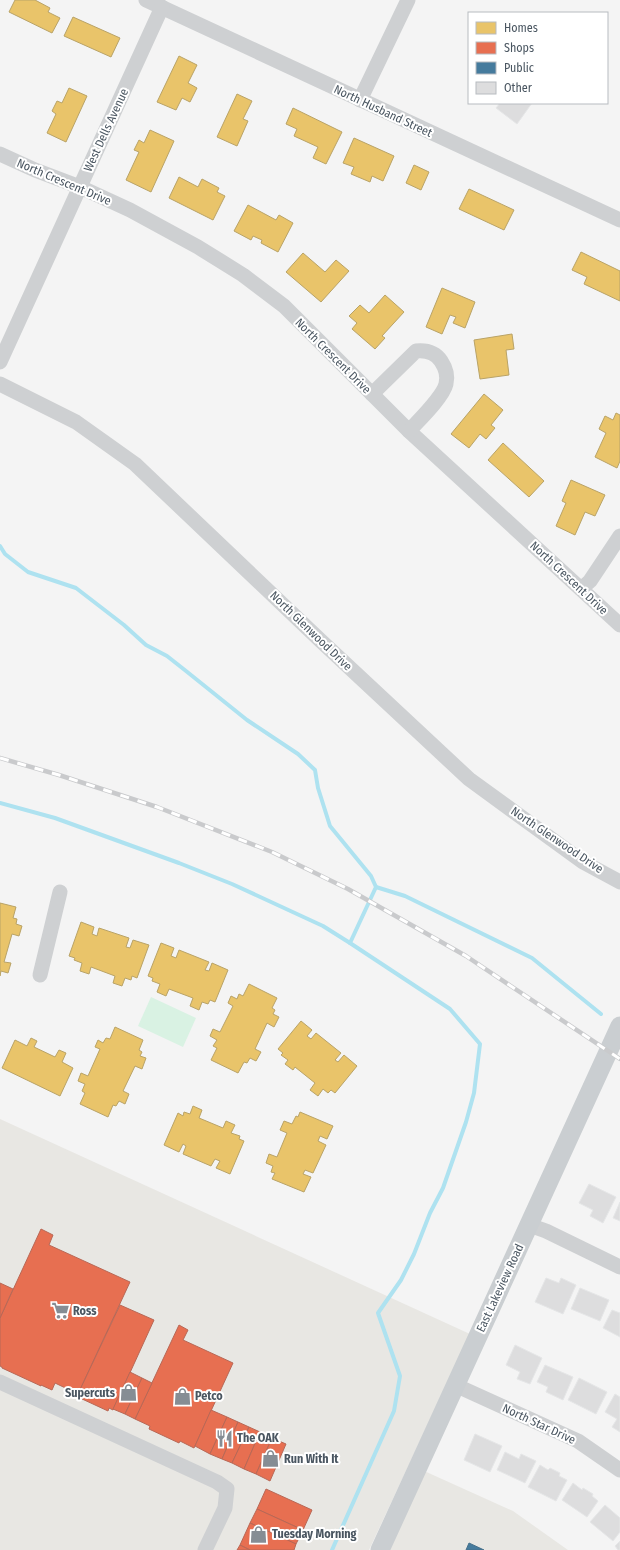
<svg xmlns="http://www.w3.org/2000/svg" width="620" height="1550" viewBox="0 0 620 1550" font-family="'Fira Sans Condensed',sans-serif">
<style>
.commercial{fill:#e8e7e3}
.green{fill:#d9f2e3}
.homes{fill:#e9c46a;stroke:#b9a367}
.shops{fill:#e76f51;stroke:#b86856}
.public{fill:#457b9d;stroke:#46708b}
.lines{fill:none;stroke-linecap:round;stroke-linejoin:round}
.stream{stroke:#aee2f0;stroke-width:4}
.building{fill:#ddddde;stroke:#e5e6e7}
.minor{stroke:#ced0d2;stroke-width:15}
.major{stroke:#caced1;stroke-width:19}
.rail-casing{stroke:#c9cacc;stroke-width:4.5}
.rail{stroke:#fff;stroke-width:3;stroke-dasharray:9;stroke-linecap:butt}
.labels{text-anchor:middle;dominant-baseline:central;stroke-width:4;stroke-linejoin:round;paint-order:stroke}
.street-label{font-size:12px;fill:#4a5661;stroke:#fff}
.poi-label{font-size:12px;font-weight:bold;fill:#4a5661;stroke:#fff;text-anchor:start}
</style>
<rect width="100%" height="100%" fill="#f4f4f4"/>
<!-- commercial -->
<g class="commercial">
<polygon points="0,1119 470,1334 369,1550 0,1550"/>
<polygon points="422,1470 513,1511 568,1550 390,1550"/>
</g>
<!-- green -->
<polygon class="green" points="151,997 196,1018 183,1047 138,1026"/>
<!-- homes -->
<g class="homes">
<polygon points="15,0 35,0 50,8 48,12 60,18 52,33 9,12"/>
<polygon points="73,17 120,38 111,57 64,36"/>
<polygon points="179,56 197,65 188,83 197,88 190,102 182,98 176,110 157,102"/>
<polygon points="69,88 87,96 66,142 47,133 56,114 52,111 57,101 62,103"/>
<polygon points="237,94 252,101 243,119 248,121 237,146 217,137"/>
<polygon points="293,108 342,132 326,164 313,158 318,147 294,136 297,129 286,124"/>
<polygon points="150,130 174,141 151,192 126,180 139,152 134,150 139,140 144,143"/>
<polygon points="354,138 394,156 383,181 372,176 370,182 351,174 354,167 343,163"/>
<polygon points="414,165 429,172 421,190 406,183"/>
<polygon points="179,177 198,187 202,179 219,188 217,192 225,196 213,220 169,198"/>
<polygon points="469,189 514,210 504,230 459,209"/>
<polygon points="248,205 276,220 279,215 293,223 278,252 261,243 262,240 253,236 251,240 234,231"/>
<polygon points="581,252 620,271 620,301 584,284 587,277 572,270"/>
<polygon points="303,253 325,272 336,260 349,271 321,302 286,272"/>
<polygon points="442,288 475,302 465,328 453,323 456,317 450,315 442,334 426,327"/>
<polygon points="385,295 404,312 382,336 385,338 375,349 352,329 357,323 349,316 360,305 369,313"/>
<polygon points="512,334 514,349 506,350 509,375 480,379 474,340"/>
<polygon points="484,394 503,410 491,425 495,428 486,439 480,434 469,448 451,434"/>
<polygon points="616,413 620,415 620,461 617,468 595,457 606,433 599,429 605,416 613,420"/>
<polygon points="503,443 544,481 529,497 488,460"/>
<polygon points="571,480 605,495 595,516 585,512 575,535 556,526 566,503 562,501"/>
<polygon points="0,903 16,907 13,918 17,919 16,924 22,926 19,936 12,934 4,962 11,963 8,973 1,971 0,976"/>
<polygon points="81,922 94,927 92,934 97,936 99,928 129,938 126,947 130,948 133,940 149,945 137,978 132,976 131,980 125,978 122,986 113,983 115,976 91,967 89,974 80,971 82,963 74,960 75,958 69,956"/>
<polygon points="161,943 174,948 171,956 176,958 179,950 209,962 205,970 209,971 212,963 228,970 215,1002 210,1000 208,1004 202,1002 199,1010 190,1006 193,998 169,989 166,996 157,992 160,984 152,981 153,978 148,976"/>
<polygon points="249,984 277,998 272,1008 275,1010 273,1014 279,1017 274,1027 267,1023 255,1049 261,1052 256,1061 250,1058 247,1063 244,1062 238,1073 211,1060 217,1048 213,1046 217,1040 210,1036 213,1029 220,1032 233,1006 228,1003 231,996 237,999 239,994 243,996"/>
<polygon points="301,1021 312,1030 307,1036 311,1039 316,1033 341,1053 335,1060 338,1062 344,1055 357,1066 335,1093 331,1090 328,1093 323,1089 318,1096 310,1090 315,1083 295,1067 293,1070 285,1064 288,1060 281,1055 283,1053 278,1049"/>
<polygon points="115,1027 143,1040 139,1050 142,1052 140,1056 146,1058 142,1069 135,1066 123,1091 129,1094 125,1104 119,1101 116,1106 113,1105 108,1117 80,1104 85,1093 82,1091 85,1084 78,1081 81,1073 88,1076 100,1049 95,1047 98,1040 103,1043 106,1038 110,1039"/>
<polygon points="31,1038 37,1041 34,1047 55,1057 59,1050 66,1053 62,1062 73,1068 60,1096 2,1068 15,1040 27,1046"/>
<polygon points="193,1106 202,1110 199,1118 223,1128 226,1121 235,1125 231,1133 240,1136 239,1139 244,1141 230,1174 216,1168 220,1161 215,1159 211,1166 183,1154 186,1146 183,1144 179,1152 164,1145 178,1113 183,1116 184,1112 190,1114"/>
<polygon points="300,1112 333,1126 327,1139 320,1136 318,1141 326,1145 313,1173 305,1170 303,1174 311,1177 304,1192 272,1179 275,1173 271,1172 273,1166 266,1163 269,1154 277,1157 287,1133 280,1130 284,1121 292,1124 296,1116 298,1117"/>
</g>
<!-- shops -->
<g class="shops">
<polygon points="41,1229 53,1235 49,1245 130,1282 78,1394 55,1383 52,1390 41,1385 41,1386 2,1368 2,1367 0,1366 0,1318"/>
<polygon points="0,1283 13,1289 0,1318"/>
<polygon points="120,1305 154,1320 113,1410 109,1408 108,1411 80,1398 81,1395 78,1394"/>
<polygon points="179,1325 188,1330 183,1340 233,1363 194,1448 180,1441 179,1443 149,1429 150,1426 135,1419"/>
<polygon points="130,1372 142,1378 125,1414 113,1409"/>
<polygon points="142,1378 152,1383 135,1419 125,1414"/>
<polygon points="211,1410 227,1417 210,1454 195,1446"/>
<polygon points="227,1417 238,1422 222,1459 210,1454"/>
<polygon points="238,1422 249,1427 232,1463 222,1459"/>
<polygon points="249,1427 260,1432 244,1469 232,1463"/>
<polygon points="260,1432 272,1438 256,1474 244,1469"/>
<polygon points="272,1438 286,1444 270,1481 256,1474"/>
<polygon points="266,1489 312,1510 303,1530 257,1509"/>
<polygon points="257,1509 303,1530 296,1544 250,1523"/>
<polygon points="250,1523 296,1544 294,1550 250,1550 240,1545"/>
<polygon points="240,1545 250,1550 237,1550"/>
</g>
<!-- public -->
<polygon class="public" points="469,1543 484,1550 466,1550"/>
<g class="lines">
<!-- stream -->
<g class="stream">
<polyline points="0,546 5,554 28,572 76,588 124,625 146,645 167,656 186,671 247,720 298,754 315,770 318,788 330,826 371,876 376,887 405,896 532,958 601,1014"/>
<polyline points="0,803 55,818 179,863 232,884 323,926 350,943"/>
<polyline points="332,1550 394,1411 400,1376 378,1313 401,1280 414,1254 430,1213 443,1188 466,1122 474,1093 480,1044 450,1009 350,943 376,887"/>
</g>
</g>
<!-- building -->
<g class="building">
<polygon points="500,103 532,103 517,124 496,108"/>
<polygon points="589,1184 616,1197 603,1223 590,1216 593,1210 579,1203"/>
<polygon points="620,1202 620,1221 613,1218"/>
<polygon points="546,1278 559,1283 561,1278 576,1285 563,1314 535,1302"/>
<polygon points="580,1288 609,1300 600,1321 571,1309"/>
<polygon points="612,1310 620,1313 620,1337 603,1328"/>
<polygon points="515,1345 542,1358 530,1384 517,1379 520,1372 506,1365"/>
<polygon points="545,1365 573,1377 563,1400 546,1392 548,1387 537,1382"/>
<polygon points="579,1378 607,1392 596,1414 568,1400"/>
<polygon points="615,1394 620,1397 620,1432 612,1427 617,1419 605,1412"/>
<polygon points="475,1434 502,1446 490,1472 464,1460"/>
<polygon points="505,1452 519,1459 521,1454 536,1461 525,1483 497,1470"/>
<polygon points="540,1465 548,1470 550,1468 560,1473 559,1476 567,1480 556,1501 528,1487"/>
<polygon points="573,1483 582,1490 583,1488 593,1494 592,1496 598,1501 587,1517 562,1500"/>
<polygon points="605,1505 620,1518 620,1532 613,1541 590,1522"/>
<polygon points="620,1541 620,1550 618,1550 615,1546"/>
</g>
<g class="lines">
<!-- minor -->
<g class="minor">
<polyline points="146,0 620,220"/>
<polyline points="360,100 408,0"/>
<polyline points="0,154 35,170 80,187 130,210 198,247 243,275 284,306 409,431 620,625"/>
<polyline points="0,362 162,7"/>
<polyline points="0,384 76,422 135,464 321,641 469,779 583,862 620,882"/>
<path d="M 372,394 L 416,351 C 426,350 435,352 441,361 C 445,367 448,376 446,384 C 443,397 419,420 409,431"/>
<polyline points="581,589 590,581 620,536"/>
<polyline points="40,975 60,892"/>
<polyline points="529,1225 546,1231 620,1267"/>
<polyline points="0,1382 217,1482 227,1489 225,1508 205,1550"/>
<polyline points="455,1385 578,1441 620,1470"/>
</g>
<!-- major -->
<polyline class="major" points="380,1550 620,1026"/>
<defs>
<polyline id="rail" points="0,758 59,775 157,807 272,852 348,889 466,956 620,1059"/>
</defs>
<!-- rail casing -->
<use href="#rail" class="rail-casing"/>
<!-- rail -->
<use href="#rail" class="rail"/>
</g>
<!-- icons -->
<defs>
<symbol id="supermarket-bare" viewBox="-9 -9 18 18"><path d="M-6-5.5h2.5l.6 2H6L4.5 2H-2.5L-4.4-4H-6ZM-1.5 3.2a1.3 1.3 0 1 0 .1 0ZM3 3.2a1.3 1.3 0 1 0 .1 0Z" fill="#868d94" stroke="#fff" stroke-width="2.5" paint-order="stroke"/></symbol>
<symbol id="shop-bare" viewBox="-9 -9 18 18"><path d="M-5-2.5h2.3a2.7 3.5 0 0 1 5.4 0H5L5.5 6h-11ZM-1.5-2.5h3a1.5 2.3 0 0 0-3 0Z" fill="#868d94" stroke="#fff" stroke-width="2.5" paint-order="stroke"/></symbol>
<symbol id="restaurant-bare" viewBox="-9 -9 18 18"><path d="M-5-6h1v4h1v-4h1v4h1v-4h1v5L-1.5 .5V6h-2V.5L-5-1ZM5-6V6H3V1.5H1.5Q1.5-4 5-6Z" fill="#868d94" stroke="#fff" stroke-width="2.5" paint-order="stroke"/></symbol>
</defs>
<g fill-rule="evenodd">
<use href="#supermarket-bare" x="48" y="1298" width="25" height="25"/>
<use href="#shop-bare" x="116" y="1380" width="25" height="25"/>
<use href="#shop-bare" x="170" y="1384" width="25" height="25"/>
<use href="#restaurant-bare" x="212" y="1426" width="25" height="25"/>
<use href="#shop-bare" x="258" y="1446" width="25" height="25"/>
<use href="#shop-bare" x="246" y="1522" width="25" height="25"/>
</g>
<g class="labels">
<!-- street labels -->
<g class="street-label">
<text transform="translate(383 111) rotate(25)">North Husband Street</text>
<text transform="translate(106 130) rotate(-65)">West Dells Avenue</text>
<text transform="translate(64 182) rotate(23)">North Crescent Drive</text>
<text transform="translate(333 356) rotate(45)">North Crescent Drive</text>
<text transform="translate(569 578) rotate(43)">North Crescent Drive</text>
<text transform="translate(311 631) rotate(44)">North Glenwood Drive</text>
<text transform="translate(557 840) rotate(34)">North Glenwood Drive</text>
<text transform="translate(500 1288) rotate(-65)">East Lakeview Road</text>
<text transform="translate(539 1424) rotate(25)">North Star Drive</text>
</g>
<!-- poi labels -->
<g class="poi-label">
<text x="73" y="1311">Ross</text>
<text x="115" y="1393" text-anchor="end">Supercuts</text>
<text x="195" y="1396">Petco</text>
<text x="237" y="1438">The OAK</text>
<text x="284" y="1459">Run With It</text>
<text x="272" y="1534">Tuesday Morning</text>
</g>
</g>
<!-- legend -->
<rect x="468" y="12" width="140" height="92" fill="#ffffff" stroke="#b7bbc0"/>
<rect x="476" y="22" width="20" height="12" fill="#e9c46a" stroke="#b7bbc0"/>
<text x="504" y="32" font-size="12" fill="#4a5661">Homes</text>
<rect x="476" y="42" width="20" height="12" fill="#e76f51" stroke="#b7bbc0"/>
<text x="504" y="52" font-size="12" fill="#4a5661">Shops</text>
<rect x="476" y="62" width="20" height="12" fill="#457b9d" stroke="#b7bbc0"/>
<text x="504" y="72" font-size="12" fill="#4a5661">Public</text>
<rect x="476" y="82" width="20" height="12" fill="#ddddde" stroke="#b7bbc0"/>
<text x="504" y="92" font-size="12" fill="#4a5661">Other</text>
</svg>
